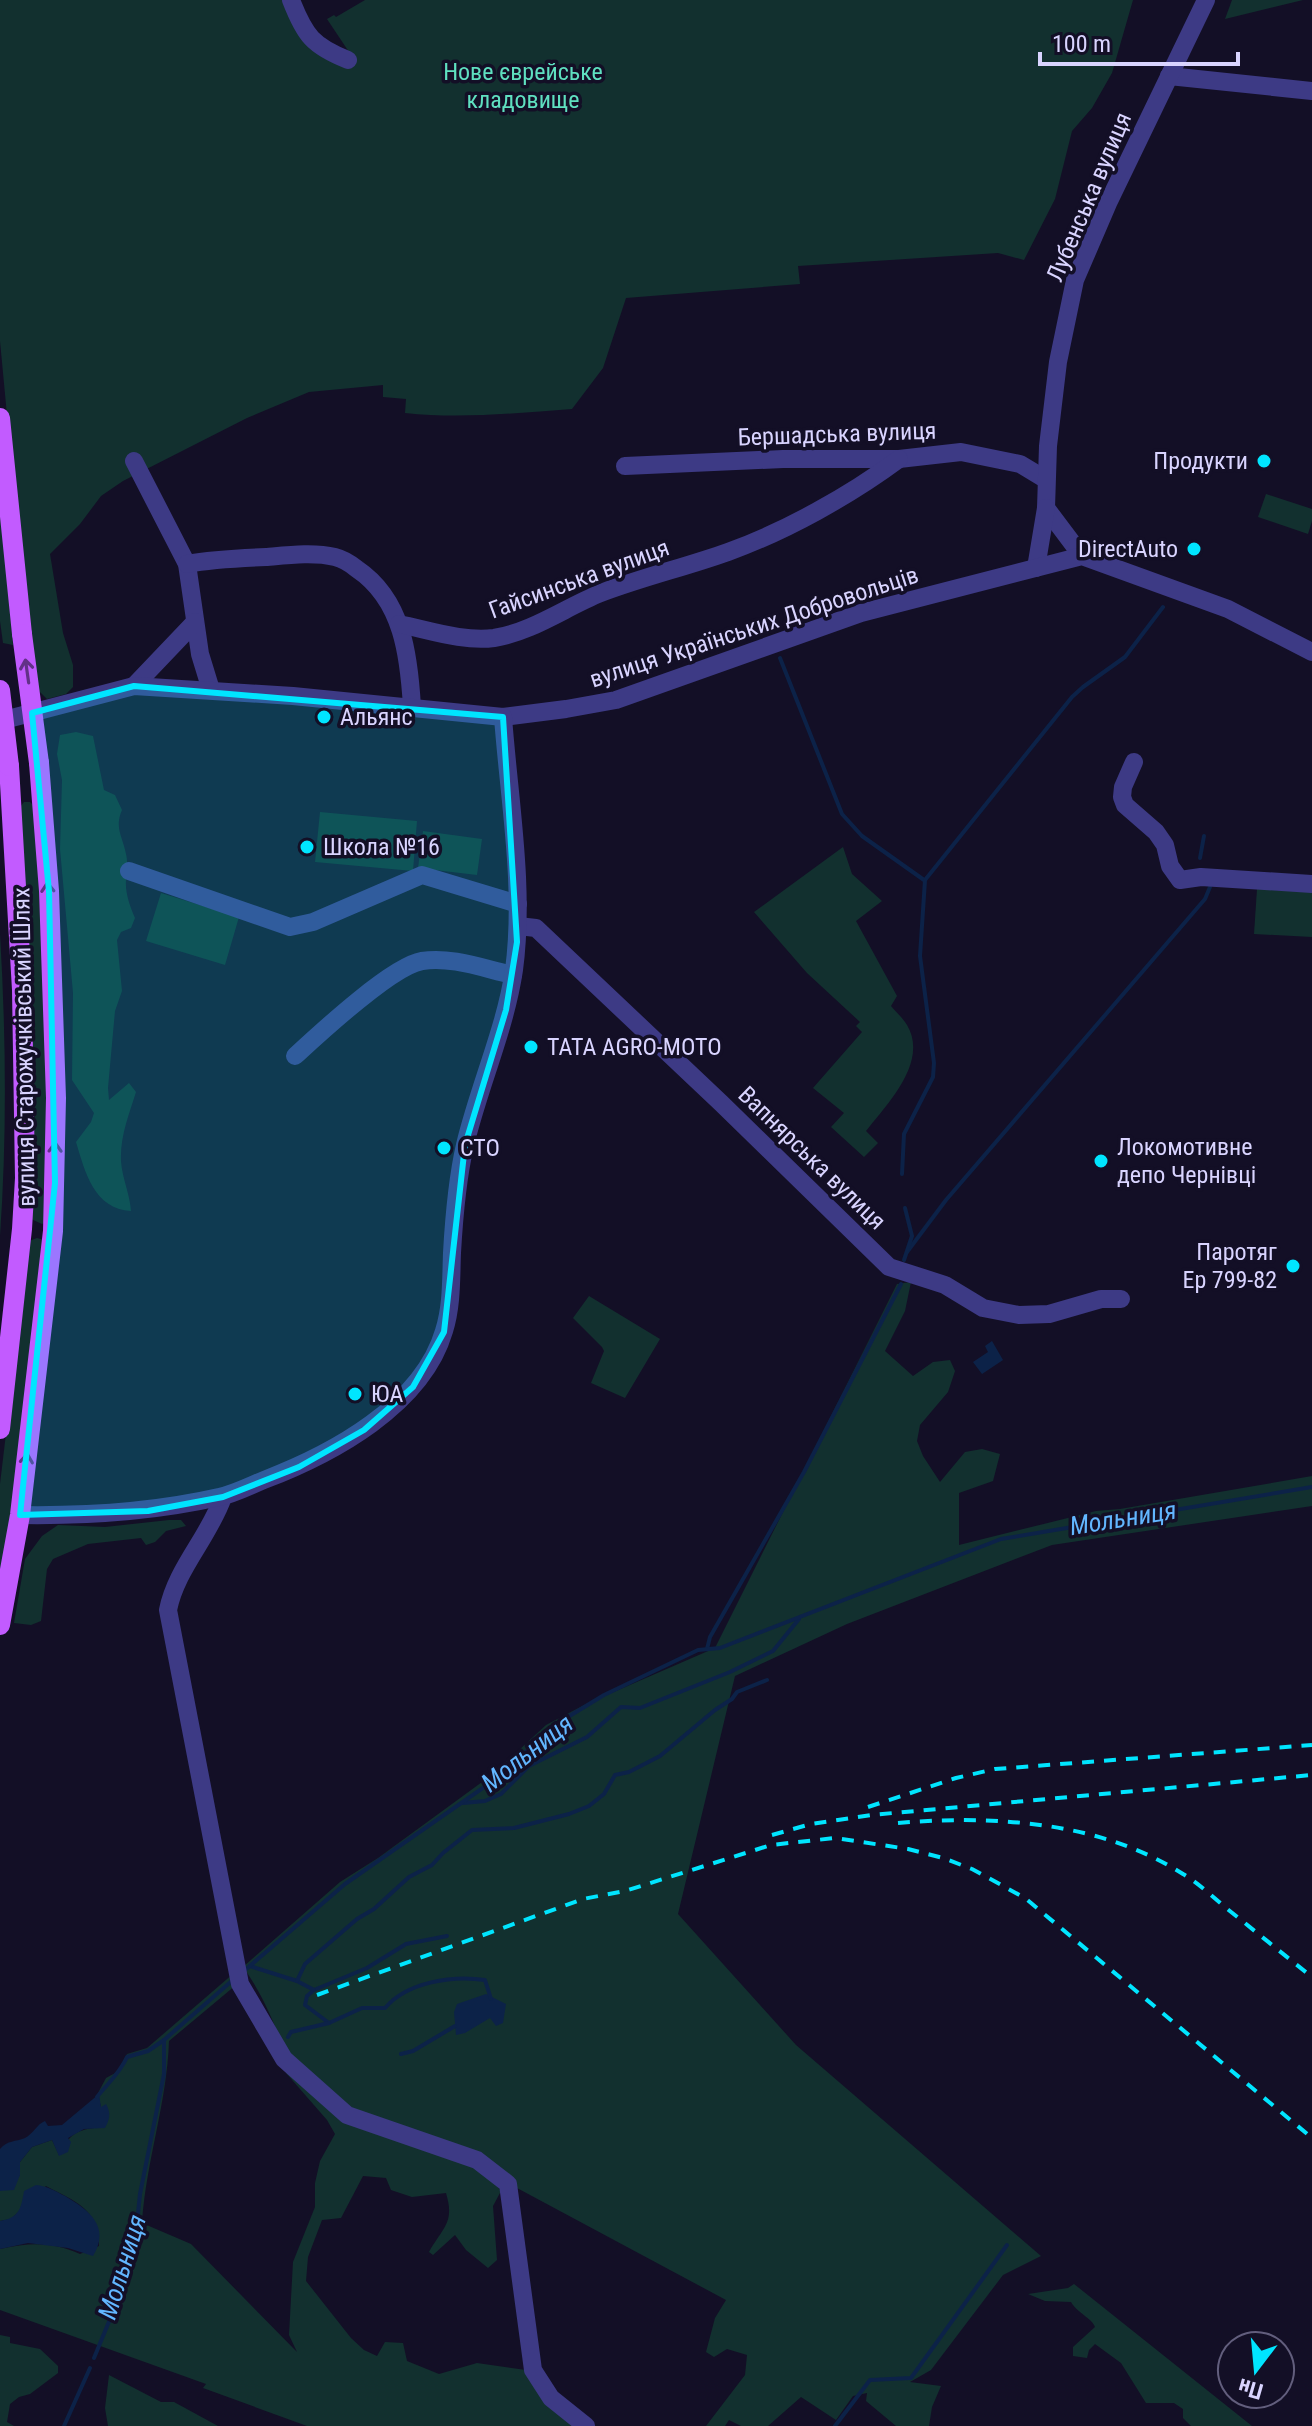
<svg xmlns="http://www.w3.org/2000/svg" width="1312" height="2426" viewBox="0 0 1312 2426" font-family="'Roboto Condensed',sans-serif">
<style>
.green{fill:#12302f}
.water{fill:#0c2248}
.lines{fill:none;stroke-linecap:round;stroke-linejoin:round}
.stream{stroke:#0c2248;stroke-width:4}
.minor{stroke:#3d3a85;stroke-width:18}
.major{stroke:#c25bff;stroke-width:20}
.rail{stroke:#00e5ff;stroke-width:4;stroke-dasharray:12 10;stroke-linecap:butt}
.major-bridge{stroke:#c25bff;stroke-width:20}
.oneway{stroke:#623188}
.marked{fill:#00e5ff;fill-opacity:0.2;stroke:#00e5ff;stroke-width:6;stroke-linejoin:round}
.poi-dot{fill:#00e5ff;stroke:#130f26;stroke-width:3}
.labels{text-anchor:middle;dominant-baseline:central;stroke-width:7;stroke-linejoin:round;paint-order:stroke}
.park-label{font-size:24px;fill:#5fe0c0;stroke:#130f26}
.street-label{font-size:24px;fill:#d9d4ff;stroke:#130f26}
.poi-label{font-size:24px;fill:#d9d4ff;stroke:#130f26;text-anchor:start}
.water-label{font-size:26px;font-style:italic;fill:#62b6ff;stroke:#130f26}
</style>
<rect width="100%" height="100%" fill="#130f26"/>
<!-- green -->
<g class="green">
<path d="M 0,0 L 287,0 L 311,44 L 353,58 L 327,19 L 334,15 L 336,17 L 365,0 L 1133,0 L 1112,73 L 1092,108 L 1072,131 L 1055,199 L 1024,260 L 998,253 L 798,266 L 800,284 L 626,298 L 603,368 L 572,409 C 516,413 461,419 405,413 L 406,399 L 383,397 L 383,385 L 309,392 L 247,418 L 123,481 L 101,496 L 80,524 L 50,554 L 63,633 L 73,665 L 73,687 L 66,694 L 47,699 L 37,689 L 20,553 L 0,341 Z"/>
<polygon points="1232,0 1303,0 1225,19"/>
<polygon points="1266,494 1312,509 1312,521 1308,534 1258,517"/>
<polygon points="0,495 13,645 3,643 0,621"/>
<path d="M 76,732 L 93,736 L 104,790 L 115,795 L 122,810 C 114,828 123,837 126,854 C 128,862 127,871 126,880 C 125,893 130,906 135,918 L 131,928 L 121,932 L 117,940 L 122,991 L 115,1011 L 108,1088 L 109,1100 L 129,1083 L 136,1092 C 129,1115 120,1136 121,1161 C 122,1178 130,1194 131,1211 C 94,1209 85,1172 76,1142 L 91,1122 L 94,1113 L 72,1080 L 73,993 L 60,849 L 62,780 L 57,754 L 60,735 Z"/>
<polygon points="24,802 30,802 35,807 49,1099 47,1221 42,1224 31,1219 20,807"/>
<polygon points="320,812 417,821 413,871 315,862"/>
<polygon points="423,831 482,839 477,875 418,868"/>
<path d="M 843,847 L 852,874 L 882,901 L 856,921 L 897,996 L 891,1006 C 896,1012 903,1018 907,1025 C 929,1062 887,1104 866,1131 L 878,1143 L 864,1157 L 831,1127 L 844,1113 L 813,1088 L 862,1032 L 856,1026 L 860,1022 L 807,973 L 754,912 Z"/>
<polygon points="1257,889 1312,892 1312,937 1254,934"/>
<polygon points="161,893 239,917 225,965 146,941"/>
<path d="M 0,934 C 6,1034 7,1136 0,1236 Z"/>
<polygon points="37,1238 44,1240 13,1512 0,1581 0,1484 29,1241"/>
<path d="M 911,1282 L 905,1311 L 885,1351 L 913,1376 L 933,1362 L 950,1360 L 955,1371 L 948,1392 L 920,1425 L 917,1441 L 923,1456 L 940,1482 L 965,1452 L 982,1449 L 1000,1454 L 993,1481 L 959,1493 L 959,1545 L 1096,1511 L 1120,1509 L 1312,1476 L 1312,1506 L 1052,1545 L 847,1624 L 735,1676 L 678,1914 L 796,2045 L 1041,2256 L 1003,2275 L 931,2370 L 910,2382 L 941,2386 L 932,2407 L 929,2426 L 896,2426 L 866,2401 L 867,2393 L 853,2396 L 836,2420 L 801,2397 L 768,2426 L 741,2426 L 729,2420 L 725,2426 L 706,2426 L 745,2375 L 747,2355 L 727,2349 L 714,2357 L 706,2352 L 715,2318 L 726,2300 L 517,2188 L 469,2150 L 501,2191 L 493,2206 L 497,2260 L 488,2268 L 466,2250 L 455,2235 L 433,2255 L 429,2252 C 443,2227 455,2223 446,2193 L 412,2197 L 391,2190 L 386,2178 L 363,2176 L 341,2218 L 322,2220 L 308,2257 L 306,2281 L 351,2338 L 364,2350 L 377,2356 L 385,2342 L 403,2343 L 407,2361 L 439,2374 L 477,2363 L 526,2370 L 578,2426 L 307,2426 L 203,2388 L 206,2384 L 0,2310 L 0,2249 C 30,2243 50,2241 80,2254 L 99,2246 C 100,2209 74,2201 46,2186 L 11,2219 L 0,2221 L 0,2191 L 20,2175 L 20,2162 L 32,2147 L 52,2140 L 59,2155 C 71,2131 79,2129 105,2127 L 98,2093 L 106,2078 L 117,2072 L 127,2054 L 147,2048 L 234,1973 L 236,1985 L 169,2041 C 167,2103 146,2161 142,2223 L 191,2244 L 297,2352 L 289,2335 L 293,2262 L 315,2207 L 315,2183 L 320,2161 L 335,2134 L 327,2120 L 286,2073 C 287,2044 261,1991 243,1967 L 340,1882 L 378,1858 L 493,1774 L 546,1725 L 586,1704 L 715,1648 L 897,1284 Z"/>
<polygon points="589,1296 660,1339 625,1398 591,1383 604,1351 602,1347 573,1318"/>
<polygon points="169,1520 181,1520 186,1526 166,1531 155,1542 146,1545 141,1538 88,1544 53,1559 47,1569 41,1621 31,1625 14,1623 25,1559 42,1536 58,1525 105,1527"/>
<path d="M 1074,2284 L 1252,2426 L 1191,2426 L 1183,2418 L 1183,2409 L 1174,2403 L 1146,2403 L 1121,2363 L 1095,2344 L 1089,2350 L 1087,2358 L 1073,2356 L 1073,2347 L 1095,2327 C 1092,2318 1077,2313 1071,2302 L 1045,2301 L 1028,2294 L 1068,2288 Z"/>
<polygon points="0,2335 10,2337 10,2343 40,2349 58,2366 58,2373 30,2394 19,2397 10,2404 7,2422 14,2426 0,2426"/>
<polygon points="109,2375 161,2402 174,2402 218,2426 108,2426 105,2408"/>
</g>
<!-- water -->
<g class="water">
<polygon points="992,1341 1003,1360 982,1374 973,1362 988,1352 985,1346"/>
<polygon points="486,1994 506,2004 503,2023 496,2026 490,2018 465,2033 456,2035 454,2012 457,2004"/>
<path d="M 99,2094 L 101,2107 L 106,2104 C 111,2113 110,2119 105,2128 L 84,2129 L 68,2138 L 71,2142 L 68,2152 L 59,2156 L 52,2140 L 32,2147 L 20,2162 L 20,2175 L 14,2190 L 0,2191 L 0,2149 C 8,2140 15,2142 25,2138 C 33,2134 37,2124 45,2121 L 48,2126 L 62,2125 Z"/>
<path d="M 36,2185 C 47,2186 55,2191 65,2196 C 89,2210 111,2227 93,2256 L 68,2248 L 28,2243 L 0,2249 L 0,2221 C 19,2218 21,2209 24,2191 Z"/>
</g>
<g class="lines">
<!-- stream -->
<g class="stream">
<polyline points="780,658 842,814 862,836 924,880"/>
<polyline points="1200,858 1204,836"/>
<polyline points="902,1174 904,1134 933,1077 934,1063 920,956 925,880 1072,697 1083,687 1125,657 1163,607"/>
<polyline points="907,1252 946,1200 1205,899 1210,887"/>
<polyline points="904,1260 912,1236 905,1208"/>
<polyline points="707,1649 710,1637 804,1472 901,1284"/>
<polyline points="463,1803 485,1801 501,1794 529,1766 587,1737 621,1707 640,1708 730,1672 773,1651 799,1619"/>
<path d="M 447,1936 L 406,1944 L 367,1968 L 314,1990 L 307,1996 L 305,2005 L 329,2023 L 362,2008 L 385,2008 C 407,1982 453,1975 485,1980 L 491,1999"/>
<polyline points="250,1966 297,1981 314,1990"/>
<polyline points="244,1971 345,1884 500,1776 553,1726 604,1695 698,1650 720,1648 1001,1539 1312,1487"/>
<polyline points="297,1981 305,1964 357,1919 374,1909 409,1877 432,1865 443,1853 472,1830 514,1828 569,1814 589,1806 604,1794 615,1775 629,1772 660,1756 715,1710 732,1699 737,1692 767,1680"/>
<polyline points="288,2037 291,2032 329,2023"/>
<polyline points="401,2054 413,2051 455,2026"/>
<path d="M 97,2097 C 108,2083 120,2073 127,2057 L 148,2051 L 164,2040"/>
<polyline points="94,2358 115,2307 136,2233 140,2194 164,2074 164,2040 234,1979"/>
<polyline points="64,2426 90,2368"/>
<polyline points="835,2426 870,2380 911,2378 1007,2245"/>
</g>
<!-- minor -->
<g class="minor">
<path d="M 291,0 C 305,36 313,46 348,60"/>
<polyline points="1169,76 1312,91"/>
<polyline points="134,461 187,564 200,654 211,690"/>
<polyline points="625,466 783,459 899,459 961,452 1020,464 1045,479"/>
<polyline points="1082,556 1046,508 1048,446 1058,362 1075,280 1109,201 1206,0"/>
<path d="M 187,564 C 214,559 241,558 267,557 C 289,555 314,552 335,557 C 343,559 351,564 357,569 C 403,600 409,656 412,707"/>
<polyline points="1036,568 1046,508"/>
<path d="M 399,624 C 429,630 463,642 494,638 C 532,632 566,607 601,593 C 643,577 686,567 728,552 C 786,531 849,496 899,459"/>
<polyline points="134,686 195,622"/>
<polyline points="0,721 134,686 293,696 503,717 566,709 616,700 861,613 1082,556 1228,609 1312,652"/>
<polyline points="1134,762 1123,787 1122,797 1125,805 1156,832 1165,845 1170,866 1180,880 1201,877 1312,884"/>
<polyline points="129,871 290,927 313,922 422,875 518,904"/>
<polyline points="518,926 536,928 721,1103 889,1267 945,1285 983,1308 1019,1315 1049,1314 1101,1299 1121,1299"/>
<path d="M 295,1056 C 320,1033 392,966 422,961 C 451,956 485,969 513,975"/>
<path d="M 223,1497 C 209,1537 176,1569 168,1610 L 240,1984 L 284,2059 L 347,2115 L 477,2160 L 508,2184 L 533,2370 L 551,2398 L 586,2426"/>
<path d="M 20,1515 C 88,1516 153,1512 219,1497 C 234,1494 249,1486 264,1480 C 332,1454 422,1406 444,1331 C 452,1306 451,1278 452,1253 C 454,1217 457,1180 465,1145 C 479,1086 505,1030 514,970 C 525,887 509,800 503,717"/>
</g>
<!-- major -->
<g class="major">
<polyline points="0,418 22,634"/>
<polyline points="0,1429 22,1229 25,1178 22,990 9,766"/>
<polyline points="0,1625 20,1515 53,1231 56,1098 49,891 39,763"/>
</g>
<!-- rail -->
<g class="rail">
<polyline points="868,1807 956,1778 995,1769 1312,1745"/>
<path d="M 898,1823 C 993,1815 1100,1821 1183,1874 C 1198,1883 1212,1896 1226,1908 C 1255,1931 1283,1954 1312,1977"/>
<polyline points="772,1835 811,1824 871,1815 1312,1775"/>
<polyline points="317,1995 583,1899 625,1891 771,1845 835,1838 908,1849 943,1858 972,1869 1025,1898 1312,2138"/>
</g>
<!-- major-bridge -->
<g class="major-bridge">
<polyline points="22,634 39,763"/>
<polyline points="0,690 9,766"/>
</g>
</g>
<!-- one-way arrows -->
<defs><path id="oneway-shaft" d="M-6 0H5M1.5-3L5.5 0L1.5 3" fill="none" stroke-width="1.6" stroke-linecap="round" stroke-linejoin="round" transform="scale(2)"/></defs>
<g class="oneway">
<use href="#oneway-shaft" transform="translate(27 671) rotate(-98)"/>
<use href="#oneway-shaft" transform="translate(48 894) rotate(-93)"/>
<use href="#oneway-shaft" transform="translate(55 1154) rotate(-89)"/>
<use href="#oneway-shaft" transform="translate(26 1465) rotate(-83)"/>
</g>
<!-- marked area -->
<path class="marked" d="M 134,686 L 503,717 L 517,942 L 506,1010 L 465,1145 L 444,1332 L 413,1387 L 364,1430 L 299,1467 L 223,1497 L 148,1511 L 20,1515 L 55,1183 L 49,891 L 32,713 Z"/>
<!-- markers -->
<g class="poi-dot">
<circle cx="1264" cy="461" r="8"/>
<circle cx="1194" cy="549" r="8"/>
<circle cx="324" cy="717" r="8"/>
<circle cx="307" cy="847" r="8"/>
<circle cx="531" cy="1047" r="8"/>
<circle cx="444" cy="1148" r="8"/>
<circle cx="1101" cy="1161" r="8"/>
<circle cx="1293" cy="1266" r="8"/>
<circle cx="355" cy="1394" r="8"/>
</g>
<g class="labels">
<!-- park labels -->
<g class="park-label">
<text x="523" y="72">Нове єврейське<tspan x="523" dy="28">кладовище</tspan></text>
</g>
<!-- street labels -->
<g class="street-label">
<text transform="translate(1089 197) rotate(-67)">Лубенська вулиця</text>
<text transform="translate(837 434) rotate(-2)">Бершадська вулиця</text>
<text transform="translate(579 579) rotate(-20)">Гайсинська вулиця</text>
<text transform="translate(754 627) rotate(-18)">вулиця Українських Добровольців</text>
<text transform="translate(24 1047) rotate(-91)">вулиця Старожучківський Шлях</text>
<text transform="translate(812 1158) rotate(44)">Вапнярська вулиця</text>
</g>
<!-- poi labels -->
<g class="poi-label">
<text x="1248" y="461" text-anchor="end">Продукти</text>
<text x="1178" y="549" text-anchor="end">DirectAuto</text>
<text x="340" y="717">Альянс</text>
<text x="323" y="847">Школа №16</text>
<text x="547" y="1047">TATA AGRO-MOTO</text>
<text x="1117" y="1147">Локомотивне<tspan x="1117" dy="28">депо Чернівці</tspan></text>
<text x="460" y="1148">СТО</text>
<text x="1277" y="1252" text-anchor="end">Паротяг<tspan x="1277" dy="28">Ер 799-82</tspan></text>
<text x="371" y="1394">ЮА</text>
</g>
<!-- water labels -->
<g class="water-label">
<text transform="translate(1123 1518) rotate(-9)">Мольниця</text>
<text transform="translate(527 1753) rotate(-38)">Мольниця</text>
<text transform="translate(122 2267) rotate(-73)">Мольниця</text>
</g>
</g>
<!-- north arrow -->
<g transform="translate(1256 2370) rotate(196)"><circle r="38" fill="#130f26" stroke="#625e7d" stroke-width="2"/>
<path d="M0-6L14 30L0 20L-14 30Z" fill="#00e5ff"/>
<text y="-12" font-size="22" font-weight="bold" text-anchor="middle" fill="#d9d4ff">Пн</text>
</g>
<!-- scale -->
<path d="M1040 52v12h198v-12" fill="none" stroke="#d9d4ff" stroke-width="4"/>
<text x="1052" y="52" font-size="24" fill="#d9d4ff" stroke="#130f26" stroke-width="6" paint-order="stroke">100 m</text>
</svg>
